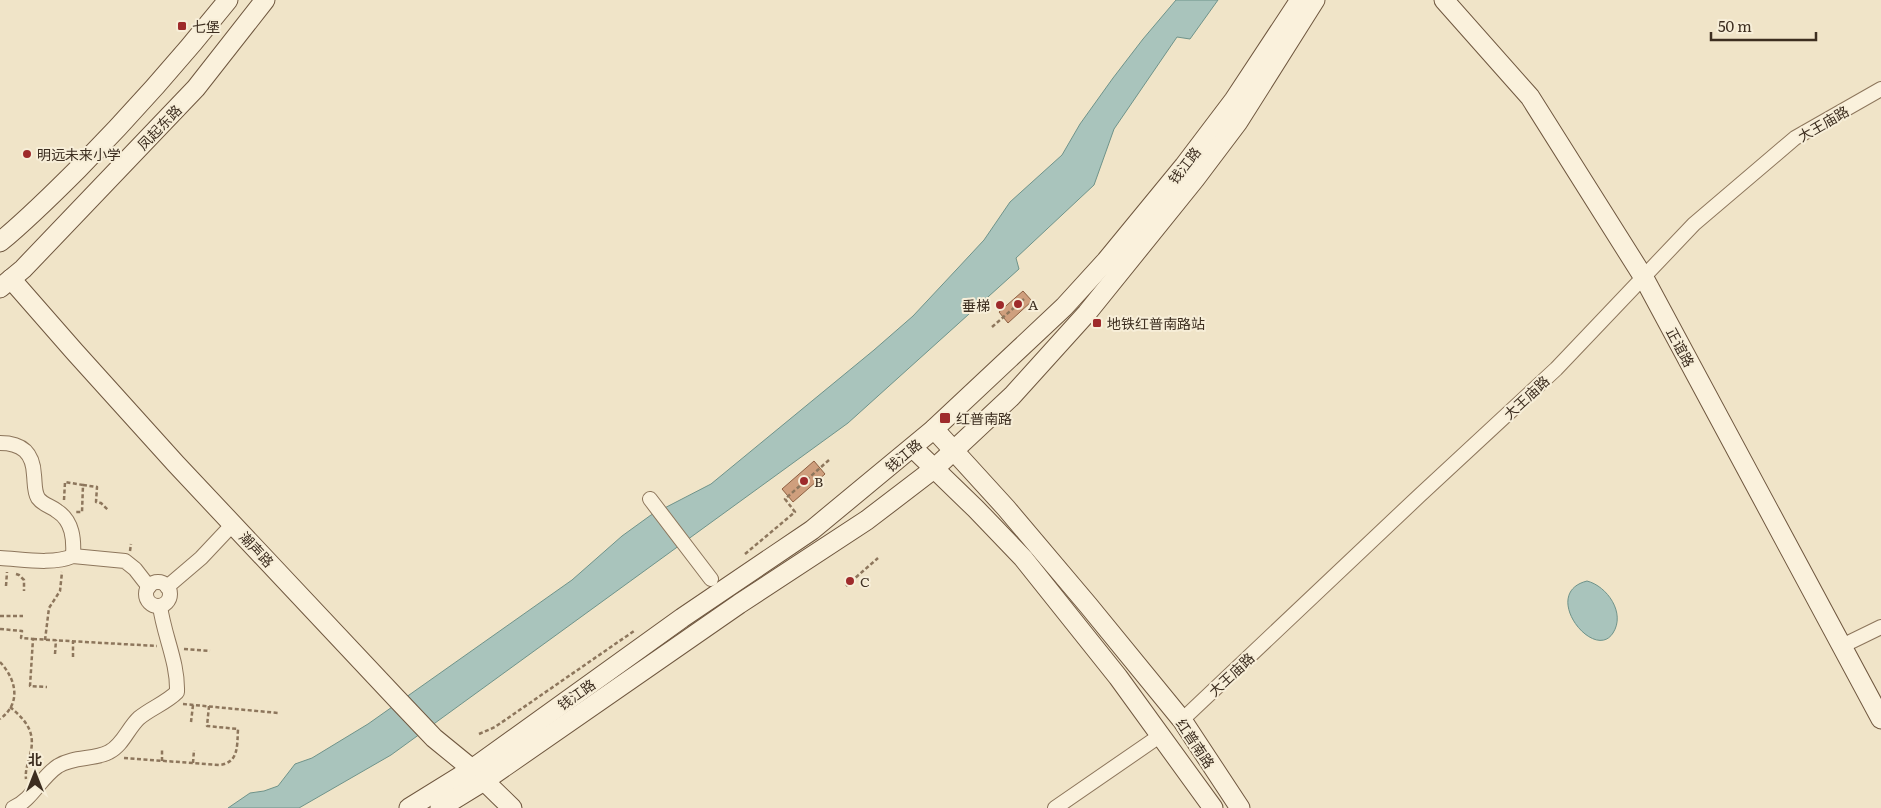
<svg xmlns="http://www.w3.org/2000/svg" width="1881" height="808" viewBox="0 0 1881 808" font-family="Literata,'Noto Sans SC',serif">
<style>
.water{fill:#a9c4bc;stroke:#6f938a}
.building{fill:#cf9f7d;stroke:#8d5f41}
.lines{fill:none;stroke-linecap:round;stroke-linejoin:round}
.street-casing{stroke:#8d765c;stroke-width:16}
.secondary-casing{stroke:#6f573f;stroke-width:21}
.path{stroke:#8d765c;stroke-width:2.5;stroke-dasharray:4 2.5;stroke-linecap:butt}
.street{stroke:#faf1dc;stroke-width:14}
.secondary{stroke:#faf1dc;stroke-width:19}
.poi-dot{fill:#9e2a2b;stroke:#f7eed8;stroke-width:2}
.labels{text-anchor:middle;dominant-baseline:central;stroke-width:4;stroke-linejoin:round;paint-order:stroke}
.poi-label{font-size:14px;fill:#3d2e20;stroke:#f7eed8;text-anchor:start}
.street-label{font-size:14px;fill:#3d2e20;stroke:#f7eed8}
</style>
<rect width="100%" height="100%" fill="#f0e4c8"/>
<!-- water -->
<g class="water">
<polygon points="1176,0 1218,0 1190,39 1177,37 1114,129 1094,185 1016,258 1019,269 848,423 391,755 299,808 228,808 250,793 264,791 278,786 295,764 312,758 368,724 572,580 622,536 651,515 711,484 874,350 913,316 957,269 984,240 1010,202 1062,155 1080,124 1113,78 1143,39"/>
<path d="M 1587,581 C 1607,586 1626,613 1613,633 C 1594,663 1539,593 1587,581 Z"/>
</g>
<!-- building -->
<g class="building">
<polygon points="1023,291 1032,301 1008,323 999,312"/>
<polygon points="814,461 825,474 793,502 782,489"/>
</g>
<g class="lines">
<defs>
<g id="street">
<path d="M 0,443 C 22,443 33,453 34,475 C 35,483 34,491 38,498 C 43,505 51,506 57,511 C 73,521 74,540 73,556"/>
<polyline points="650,499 711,579"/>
<path d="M 0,558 C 22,559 52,565 73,556 L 125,561 L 135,569 L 149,587"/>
<circle cx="158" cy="594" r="12"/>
<polyline points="167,587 201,558 233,524"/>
<polyline points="1842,646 1881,627"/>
<polyline points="1182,720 1419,496 1556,369 1694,224 1795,138 1881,89"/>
<path d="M 13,808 C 33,799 40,778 58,766 C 74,756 94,760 109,752 C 123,745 128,728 139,718 C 151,708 166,703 177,692 C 178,662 164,636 160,606"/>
<polyline points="1055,808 1161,735"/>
</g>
<g id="secondary">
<polyline points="1444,0 1530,97 1644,278 1881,719"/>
<path d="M 0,242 C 28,219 53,194 78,169 C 131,115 181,59 228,0"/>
<polyline points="11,279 74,351 176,464 396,698 434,738 472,769 512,808"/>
<polyline points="0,288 23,269 196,88 265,0"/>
<polyline points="934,429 1006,508 1088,605 1182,720 1240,808"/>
<polyline points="913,448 976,509 1023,558 1118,677 1213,808"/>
<polyline points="409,808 472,769 682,618 812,530 934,429 1064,307 1106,261 1184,166 1234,100 1300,0"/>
<polyline points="440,808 484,781 739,604 867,520 935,468 1012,396 1087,313 1195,179 1238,122 1315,0"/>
</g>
</defs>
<!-- street casing -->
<use href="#street" class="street-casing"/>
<!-- secondary casing -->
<use href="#secondary" class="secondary-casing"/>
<!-- path -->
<g class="path">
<polyline points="992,327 1024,299"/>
<polyline points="83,485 97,487 96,502 101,503 108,510"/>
<polyline points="64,500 65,482 83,485 82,512 76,512"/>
<polyline points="130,551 131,544"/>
<polyline points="745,554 795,512 785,499 829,460"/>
<polyline points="16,574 19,575 24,580 24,591"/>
<polyline points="6,586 7,572"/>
<polyline points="846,586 878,558"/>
<polyline points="0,616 23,616"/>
<polyline points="0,629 22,631 21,638 33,639 30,686 47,687"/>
<polyline points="33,639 157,646"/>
<polyline points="45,640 49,608 60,591 62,572"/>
<polyline points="184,649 210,651"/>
<polyline points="55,654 56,640"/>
<polyline points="73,657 73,641"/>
<path d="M 0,662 C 16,679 22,703 0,719"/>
<polyline points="183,704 278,713"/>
<path d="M 10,707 C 27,721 36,733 30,755 C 28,764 25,770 26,779"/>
<polyline points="191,722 193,705"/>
<polyline points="479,734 495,727 634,631"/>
<path d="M 124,758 L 219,765 C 239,763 237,746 238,729 L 207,726 L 209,706"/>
<polyline points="162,761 162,749"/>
<polyline points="193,763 194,750"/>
</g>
<!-- street -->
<use href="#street" class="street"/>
<!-- secondary -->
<use href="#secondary" class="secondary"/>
</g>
<!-- markers -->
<g class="poi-dot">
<rect x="177" y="21" width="10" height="10" rx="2.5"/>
<circle cx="27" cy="154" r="5"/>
<circle cx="1018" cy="304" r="5"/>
<circle cx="1000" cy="305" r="5"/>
<rect x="1092" y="318" width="10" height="10" rx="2.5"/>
<rect x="939" y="412" width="12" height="12" rx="2.5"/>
<circle cx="804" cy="481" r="5"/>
<circle cx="850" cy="581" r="5"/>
</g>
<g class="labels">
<!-- poi labels -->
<g class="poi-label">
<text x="192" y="26">七堡</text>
<text x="37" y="154">明远未来小学</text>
<text x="1028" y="304">A</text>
<text x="990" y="305" text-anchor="end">垂梯</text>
<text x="1107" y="323">地铁红普南路站</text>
<text x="956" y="418">红普南路</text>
<text x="814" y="481">B</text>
<text x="860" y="581">C</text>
</g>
<!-- street labels -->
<g class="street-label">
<text transform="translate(1823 123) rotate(-30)">大王庙路</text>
<text transform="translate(159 127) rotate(-46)">凤起东路</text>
<text transform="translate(1184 165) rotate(-52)">钱江路</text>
<text transform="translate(1681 347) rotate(62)">正谊路</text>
<text transform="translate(1526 397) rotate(-43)">大王庙路</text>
<text transform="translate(903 455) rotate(-40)">钱江路</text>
<text transform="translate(257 549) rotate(47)">潮声路</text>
<text transform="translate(1231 674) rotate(-43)">大王庙路</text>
<text transform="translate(576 694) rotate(-35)">钱江路</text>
<text transform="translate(1196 743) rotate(56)">红普南路</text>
</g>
</g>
<!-- north arrow -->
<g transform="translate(35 773)" stroke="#f7eed8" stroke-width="4" paint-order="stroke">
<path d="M0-4L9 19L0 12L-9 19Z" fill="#3d2e20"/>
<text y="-8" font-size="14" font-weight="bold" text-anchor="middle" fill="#3d2e20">北</text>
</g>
<!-- scale -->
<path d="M1711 32v8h105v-8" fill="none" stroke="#3d2e20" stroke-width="2.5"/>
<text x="1718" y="32" font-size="15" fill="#3d2e20" stroke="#f7eed8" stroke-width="4" paint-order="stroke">50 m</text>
</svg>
